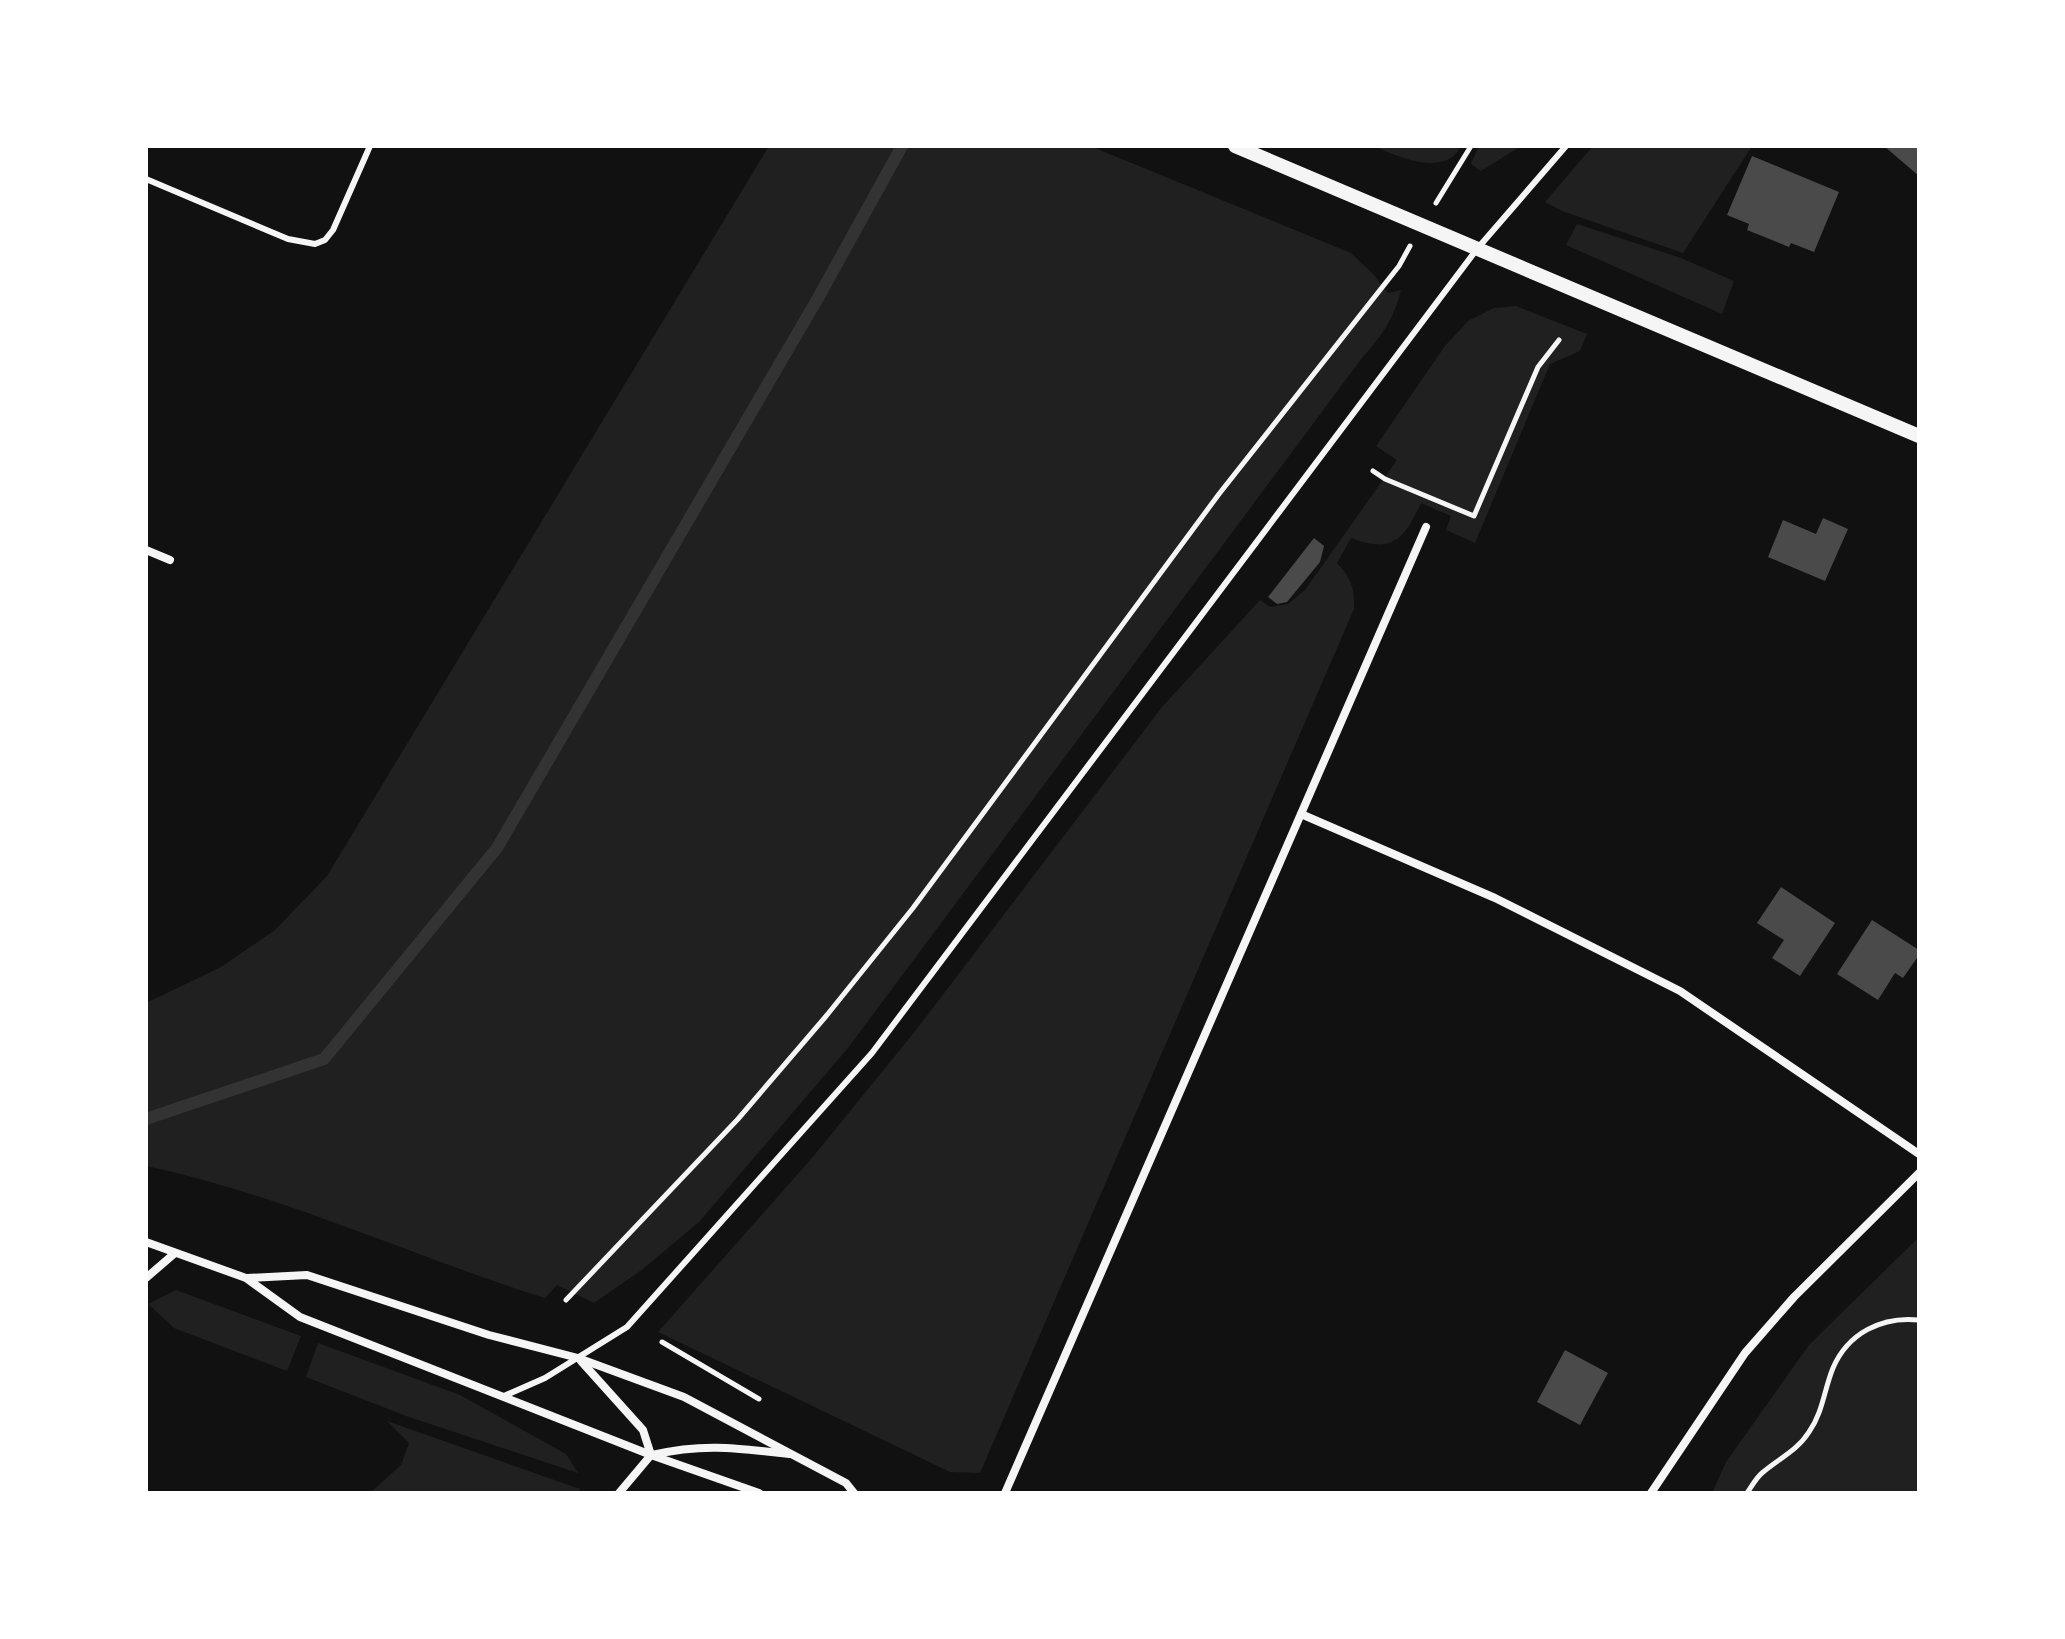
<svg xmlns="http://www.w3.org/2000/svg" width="2065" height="1639" viewBox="0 0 2065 1639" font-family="Arial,sans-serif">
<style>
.green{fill:#202020}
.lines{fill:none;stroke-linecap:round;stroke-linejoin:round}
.stream{stroke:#333;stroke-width:12}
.building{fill:#4a4a4a}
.path{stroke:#f5f5f5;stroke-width:5}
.service{stroke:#f5f5f5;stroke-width:6}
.minor{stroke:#f5f5f5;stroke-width:8}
.tertiary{stroke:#f5f5f5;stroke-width:14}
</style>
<rect width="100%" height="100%" fill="#111"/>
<!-- green -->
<g class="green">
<path d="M 769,146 L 1090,146 L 1351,253 L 1373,274 L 1388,293 L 1401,290 C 1394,319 1381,337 1362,358 L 848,1048 L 699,1222 L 643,1269 L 594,1303 L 557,1285 L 545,1298 C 411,1256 283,1195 146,1166 L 146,1003 L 221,967 L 275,930 L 327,876 Z"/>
<path d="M 1374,146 L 1461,146 C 1445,178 1398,157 1374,146 Z"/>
<polygon points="1479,146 1521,146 1481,171 1471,164"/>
<polygon points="1593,146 1752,146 1683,253 1562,211 1545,202"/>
<polygon points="1577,224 1681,258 1734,281 1722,314 1566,245"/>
<path d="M 1516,306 L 1587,334 L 1580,351 L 1550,364 L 1475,543 L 1446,530 L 1451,516 L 1421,503 C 1404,539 1393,554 1351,538 L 1337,563 C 1351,578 1355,588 1354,609 L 980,1473 L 950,1472 L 658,1332 L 812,1158 L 916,1030 L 1162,707 L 1260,600 L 1270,607 L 1288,604 L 1305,590 L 1397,460 L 1376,446 L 1445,346 L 1468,321 L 1494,308 Z"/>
<polygon points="1919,1237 1919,1493 1712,1493 1726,1462 1809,1345"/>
<polygon points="176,1290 301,1336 287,1371 174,1328 148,1304"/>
<polygon points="318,1343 460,1395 566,1454 578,1473 406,1416 306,1377"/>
<polygon points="387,1421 580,1489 579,1493 370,1493 401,1465 409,1443"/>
</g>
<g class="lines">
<!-- stream -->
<polyline class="stream" points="146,1119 324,1059 497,848 818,298 902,146"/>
</g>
<!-- building -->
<g class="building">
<polygon points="1884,146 1919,146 1919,176"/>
<polygon points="1752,156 1839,192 1814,252 1791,243 1789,247 1747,230 1749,224 1727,215"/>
<polygon points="1823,518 1848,529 1825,581 1768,557 1783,520 1816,534"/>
<polygon points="1314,538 1324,546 1320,562 1287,602 1277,604 1268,597"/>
<polygon points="1781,887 1835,923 1800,976 1772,958 1784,940 1757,923"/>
<polygon points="1872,920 1919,950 1919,955 1903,978 1895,973 1878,1000 1837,974"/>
<polygon points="1565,1350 1608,1373 1580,1425 1537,1402"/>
</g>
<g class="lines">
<!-- path -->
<g class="path">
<polyline points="1436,203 1471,146"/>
<polyline points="1373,471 1385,479 1474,516 1538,367 1559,340"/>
<polyline points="566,1300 738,1119 827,1015 913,908 1219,494 1399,266 1410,246"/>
<polyline points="662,1342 759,1399"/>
<path d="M 1747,1493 C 1752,1486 1756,1478 1762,1473 C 1778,1459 1797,1451 1809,1432 C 1823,1412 1824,1390 1833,1368 C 1848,1333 1882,1316 1919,1320"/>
</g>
<!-- service -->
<g class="service">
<polyline points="146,179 288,239 315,244 325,240 333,230 370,146"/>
<polyline points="504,1396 545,1378 627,1327 872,1053 1477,249 1566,146"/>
</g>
<!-- minor -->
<g class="minor">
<polyline points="146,550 170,560"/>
<polyline points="1301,814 1495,898 1680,991 1919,1154"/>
<polyline points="146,1242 246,1278 300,1317 651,1455 759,1493"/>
<polyline points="146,1278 175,1253"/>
<polyline points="247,1278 307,1275 489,1335 578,1358 684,1397 846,1483 854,1493"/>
<polyline points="581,1361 643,1430 651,1455"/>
<path d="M 652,1455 C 703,1443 737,1448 789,1454"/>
<polyline points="619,1493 651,1455"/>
<polyline points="1005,1493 1426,527"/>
<polyline points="1651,1493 1745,1353 1794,1297 1919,1173"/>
</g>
<!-- tertiary -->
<polyline class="tertiary" points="1235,146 1919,436"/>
</g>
<!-- border -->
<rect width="2065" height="1639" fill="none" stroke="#ffffff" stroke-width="296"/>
</svg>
